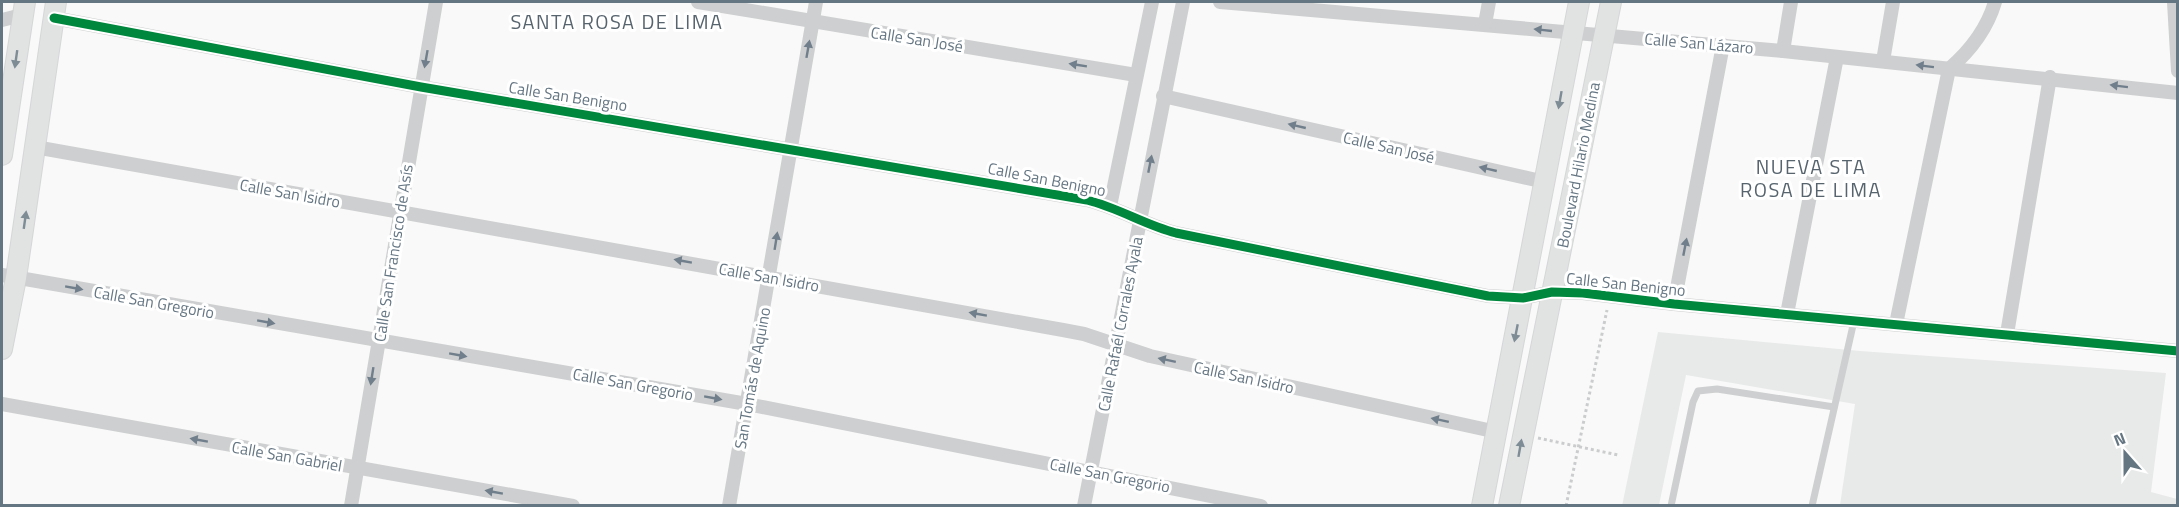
<svg xmlns="http://www.w3.org/2000/svg" width="2179" height="507" viewBox="0 0 2179 507" font-family="'Titillium Web',sans-serif">
<style>
.built{fill:#e8e9e9}
.lines{fill:none;stroke-linecap:round;stroke-linejoin:round}
.secondary-casing{stroke:#d5d6d7;stroke-width:22}
.path{stroke:#cbcccd;stroke-width:3;stroke-dasharray:3 3;stroke-linecap:butt}
.lane{stroke:#cecfd0;stroke-width:7}
.street{stroke:#cecfd0;stroke-width:14}
.secondary{stroke:#e1e2e2;stroke-width:20}
.cycleway-casing{stroke:#fff;stroke-width:13}
.cycleway{stroke:#00873e;stroke-width:9}
.oneway{fill:#707f8b}
.oneway2{fill:#7e8c96}
.labels{text-anchor:middle;dominant-baseline:central;stroke-width:6;stroke-linejoin:round;paint-order:stroke}
.street-label{font-size:16px;fill:#657683;stroke:#fff}
.quarter-label{font-size:20px;letter-spacing:1.5px;fill:#57646e;stroke:#fff}
</style>
<rect width="100%" height="100%" fill="#f9f9f9"/>
<!-- built -->
<polygon class="built" points="1658,332 1860,351 2166,373 2151,492 2177,499 2177,505 1840,505 1855,404 1686,375 1659,505 1622,506"/>
<g class="lines">
<defs>
<g id="secondary">
<polyline points="2,155 25,2"/>
<polyline points="2,349 16,278 56,2"/>
<polyline points="1482,506 1579,2"/>
<polyline points="1509,506 1611,2"/>
</g>
</defs>
<!-- secondary casing -->
<use href="#secondary" class="secondary-casing"/>
<!-- path -->
<g class="path">
<polyline points="1538,438 1618,455"/>
<polyline points="1566,506 1607,310"/>
</g>
<!-- lane -->
<g class="lane">
<polyline points="1671,506 1693,402 1698,391 1717,389 1834,407"/>
<polyline points="1812,506 1854,321"/>
</g>
<!-- street -->
<g class="street">
<polyline points="698,2 1136,75"/>
<polyline points="1220,2 1783,51 2178,93"/>
<polyline points="2174,2 2178,71"/>
<path d="M 54,18 L 421,87 L 1087,200 C 1119,208 1145,225 1176,233 L 1488,296 L 1523,298 L 1552,292 L 1583,293 L 1674,304 L 2178,351"/>
<polyline points="2,20 22,15"/>
<polyline points="1485,24 1489,2"/>
<polyline points="1783,51 1791,2"/>
<polyline points="1883,61 1893,2"/>
<polyline points="1163,96 1545,182"/>
<polyline points="35,147 1063,330 1084,334 1150,356 1497,432"/>
<polyline points="1110,206 1152,2"/>
<polyline points="2,275 747,404 1261,506"/>
<polyline points="1674,304 1723,45"/>
<polyline points="1787,314 1837,57"/>
<path d="M 1896,324 L 1949,69 C 1970,51 1987,29 1995,2"/>
<polyline points="2007,334 2050,77"/>
<polyline points="2,404 573,506"/>
<polyline points="351,506 436,2"/>
<polyline points="729,506 816,2"/>
<polyline points="1084,506 1183,2"/>
</g>
<!-- secondary -->
<use href="#secondary" class="secondary"/>
<defs>
<path id="cycleway" d="M 54,18 L 421,87 L 1087,200 C 1119,208 1145,225 1176,233 L 1488,296 L 1523,298 L 1552,292 L 1583,293 L 1674,304 L 2178,351"/>
</defs>
<!-- cycleway casing -->
<use href="#cycleway" class="cycleway-casing"/>
<!-- cycleway -->
<use href="#cycleway" class="cycleway"/>
</g>
<!-- one-way arrows -->
<defs><path id="oneway-solid" d="M-6-.8H1V-3.2L6.5 0L1 3.2V.8H-6Z" transform="scale(1.5)"/></defs>
<g class="oneway">
<use href="#oneway-solid" transform="translate(1543 30) rotate(-174)"/>
<use href="#oneway-solid" transform="translate(808 49) rotate(-80)"/>
<use href="#oneway-solid" transform="translate(426 59) rotate(100)"/>
<use href="#oneway-solid" transform="translate(1078 65) rotate(-171)"/>
<use href="#oneway-solid" transform="translate(1925 66) rotate(-173)"/>
<use href="#oneway-solid" transform="translate(2119 86) rotate(-173)"/>
<use href="#oneway-solid" transform="translate(1297 126) rotate(-167)"/>
<use href="#oneway-solid" transform="translate(1150 164) rotate(-79)"/>
<use href="#oneway-solid" transform="translate(1488 169) rotate(-167)"/>
<use href="#oneway-solid" transform="translate(776 241) rotate(-81)"/>
<use href="#oneway-solid" transform="translate(1685 247) rotate(-79)"/>
<use href="#oneway-solid" transform="translate(683 261) rotate(-170)"/>
<use href="#oneway-solid" transform="translate(74 288) rotate(10)"/>
<use href="#oneway-solid" transform="translate(978 314) rotate(-170)"/>
<use href="#oneway-solid" transform="translate(266 322) rotate(10)"/>
<use href="#oneway-solid" transform="translate(458 355) rotate(10)"/>
<use href="#oneway-solid" transform="translate(1167 360) rotate(-168)"/>
<use href="#oneway-solid" transform="translate(372 376) rotate(99)"/>
<use href="#oneway-solid" transform="translate(713 398) rotate(10)"/>
<use href="#oneway-solid" transform="translate(1440 420) rotate(-168)"/>
<use href="#oneway-solid" transform="translate(199 440) rotate(-170)"/>
<use href="#oneway-solid" transform="translate(494 492) rotate(-170)"/>
</g>
<g class="oneway2">
<use href="#oneway-solid" transform="translate(16 59) rotate(98)"/>
<use href="#oneway-solid" transform="translate(1560 100) rotate(100)"/>
<use href="#oneway-solid" transform="translate(25 220) rotate(-82)"/>
<use href="#oneway-solid" transform="translate(1516 333) rotate(101)"/>
<use href="#oneway-solid" transform="translate(1520 448) rotate(-80)"/>
</g>
<g class="labels">
<!-- street labels -->
<g class="street-label">
<text transform="translate(917 39) rotate(9)">Calle San José</text>
<text transform="translate(1699 43) rotate(5)">Calle San Lázaro</text>
<text transform="translate(568 96) rotate(9)">Calle San Benigno</text>
<text transform="translate(1389 147) rotate(13)">Calle San José</text>
<text transform="translate(1578 165) rotate(-79)">Boulevard Hilario Medina</text>
<text transform="translate(1047 179) rotate(11)">Calle San Benigno</text>
<text transform="translate(290 193) rotate(10)">Calle San Isidro</text>
<text transform="translate(393 253) rotate(-81)">Calle San Francisco de Asís</text>
<text transform="translate(769 277) rotate(10)">Calle San Isidro</text>
<text transform="translate(1626 284) rotate(6)">Calle San Benigno</text>
<text transform="translate(154 302) rotate(10)">Calle San Gregorio</text>
<text transform="translate(1120 324) rotate(-79)">Calle Rafaél Corrales Ayala</text>
<text transform="translate(1244 377) rotate(12)">Calle San Isidro</text>
<text transform="translate(752 378) rotate(-80)">San Tomás de Aquino</text>
<text transform="translate(633 384) rotate(10)">Calle San Gregorio</text>
<text transform="translate(287 456) rotate(10)">Calle San Gabriel</text>
<text transform="translate(1110 475) rotate(11)">Calle San Gregorio</text>
</g>
<!-- quarter labels -->
<g class="quarter-label">
<text x="617" y="21">SANTA ROSA DE LIMA</text>
<text x="1811" y="166">NUEVA STA<tspan x="1811" dy="23">ROSA DE LIMA</tspan></text>
</g>
</g>
<!-- border -->
<rect width="2179" height="507" fill="none" stroke="#657683" stroke-width="6"/>
<!-- north arrow -->
<g transform="translate(2125 453) rotate(339)" stroke="#ffffff" stroke-width="4.5" paint-order="stroke">
<path d="M0-4.5L10 22L0 15L-10 22Z" fill="#657683"/>
<text y="-9" font-size="16" font-weight="bold" text-anchor="middle" fill="#657683">N</text>
</g>
</svg>
